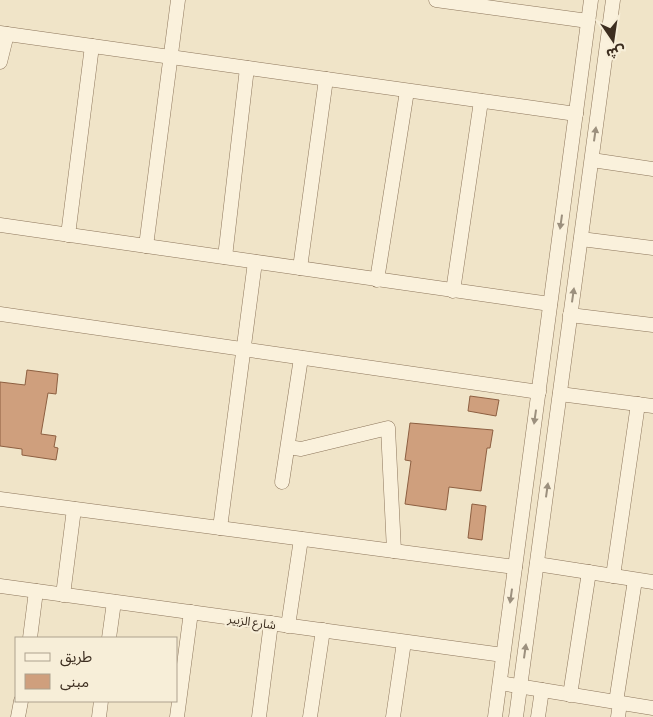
<svg xmlns="http://www.w3.org/2000/svg" width="653" height="717" viewBox="0 0 653 717" font-family="Literata,'Noto Sans Arabic',serif">
<style>
.building{fill:#cf9f7d;stroke:#8d5f41}
.lines{fill:none;stroke-linecap:round;stroke-linejoin:round}
.minor-casing{stroke:#8d765c;stroke-width:15}
.minor{stroke:#faf1dc;stroke-width:14}
.oneway{fill:#9c907e}
.labels{text-anchor:middle;dominant-baseline:central;stroke-width:4.5;stroke-linejoin:round;paint-order:stroke}
.street-label{font-size:12px;fill:#3d2e20;stroke:#f7eed8}
</style>
<rect width="100%" height="100%" fill="#f0e4c8"/>
<!-- building -->
<g class="building">
<polygon points="27,370 58,374 56,394 48,393 41,434 56,436 54,447 58,448 56,460 22,455 22,449 0,446 0,382 25,385"/>
<polygon points="470,396 499,400 496,416 468,411"/>
<polygon points="410,423 493,430 490,448 487,448 481,491 449,487 446,510 405,504 411,461 405,460"/>
<polygon points="472,504 486,506 482,540 468,538"/>
</g>
<g class="lines">
<defs>
<g id="minor">
<polyline points="436,0 588,21"/>
<polyline points="0,33 576,114"/>
<polyline points="0,62 7,34"/>
<polyline points="592,160 653,169"/>
<polyline points="0,225 550,304"/>
<polyline points="68,235 92,46"/>
<polyline points="581,239 653,248"/>
<polyline points="146,246 178,0"/>
<polyline points="225,257 247,68"/>
<polyline points="300,268 326,79"/>
<polyline points="377,280 407,91"/>
<polyline points="453,291 481,101"/>
<polyline points="0,314 539,392"/>
<polyline points="570,315 653,325"/>
<polyline points="560,394 653,406"/>
<polyline points="288,447 301,449 388,428 394,551"/>
<polyline points="282,482 301,358"/>
<polyline points="0,499 515,567"/>
<polyline points="220,528 255,262"/>
<polyline points="537,564 653,582"/>
<polyline points="613,576 638,404"/>
<polyline points="0,586 503,655"/>
<polyline points="63,595 74,509"/>
<polyline points="288,626 301,539"/>
<polyline points="30,638 36,591"/>
<polyline points="109,638 114,602"/>
<polyline points="500,683 653,708"/>
<polyline points="570,695 589,572"/>
<polyline points="616,702 635,580"/>
<polyline points="18,717 21,701"/>
<polyline points="99,717 101,701"/>
<polyline points="177,717 191,612"/>
<polyline points="259,717 271,623"/>
<polyline points="310,717 323,630"/>
<polyline points="393,717 404,642"/>
<polyline points="495,717 591,0"/>
<polyline points="516,717 613,0"/>
<polyline points="538,717 542,690"/>
<polyline points="618,717 620,703"/>
</g>
</defs>
<!-- minor casing -->
<use href="#minor" class="minor-casing"/>
<!-- minor -->
<use href="#minor" class="minor"/>
</g>
<!-- one-way arrows -->
<defs><path id="oneway-solid" d="M-6-.8H1V-3.2L6.5 0L1 3.2V.8H-6Z" transform="scale(1.25)"/></defs>
<g class="oneway">
<use href="#oneway-solid" transform="translate(595 134) rotate(-82)"/>
<use href="#oneway-solid" transform="translate(561 222) rotate(98)"/>
<use href="#oneway-solid" transform="translate(573 295) rotate(-82)"/>
<use href="#oneway-solid" transform="translate(535 417) rotate(98)"/>
<use href="#oneway-solid" transform="translate(547 490) rotate(-82)"/>
<use href="#oneway-solid" transform="translate(511 596) rotate(98)"/>
<use href="#oneway-solid" transform="translate(525 651) rotate(-82)"/>
</g>
<g class="labels">
<!-- street labels -->
<g class="street-label">
<text transform="translate(252 621) rotate(8)">شارع الزبير</text>
</g>
</g>
<!-- legend -->
<rect x="15" y="637" width="162" height="65" fill="#f7eed8" stroke="#ada18e"/>
<rect x="25" y="653" width="25" height="8" fill="#faf1dc" stroke="#ada18e"/>
<text x="60" y="662" font-size="15" fill="#3d2e20">طريق</text>
<rect x="25" y="674" width="25" height="15" fill="#cf9f7d" stroke="#ada18e"/>
<text x="60" y="687" font-size="15" fill="#3d2e20">مبنى</text>
<!-- north arrow -->
<g transform="translate(613 40) rotate(167)" stroke="#f7eed8" stroke-width="4" paint-order="stroke">
<path d="M0-4L9 19L0 12L-9 19Z" fill="#3d2e20"/>
<text y="-8" font-size="14" font-weight="bold" text-anchor="middle" fill="#3d2e20">ش</text>
</g>
</svg>
